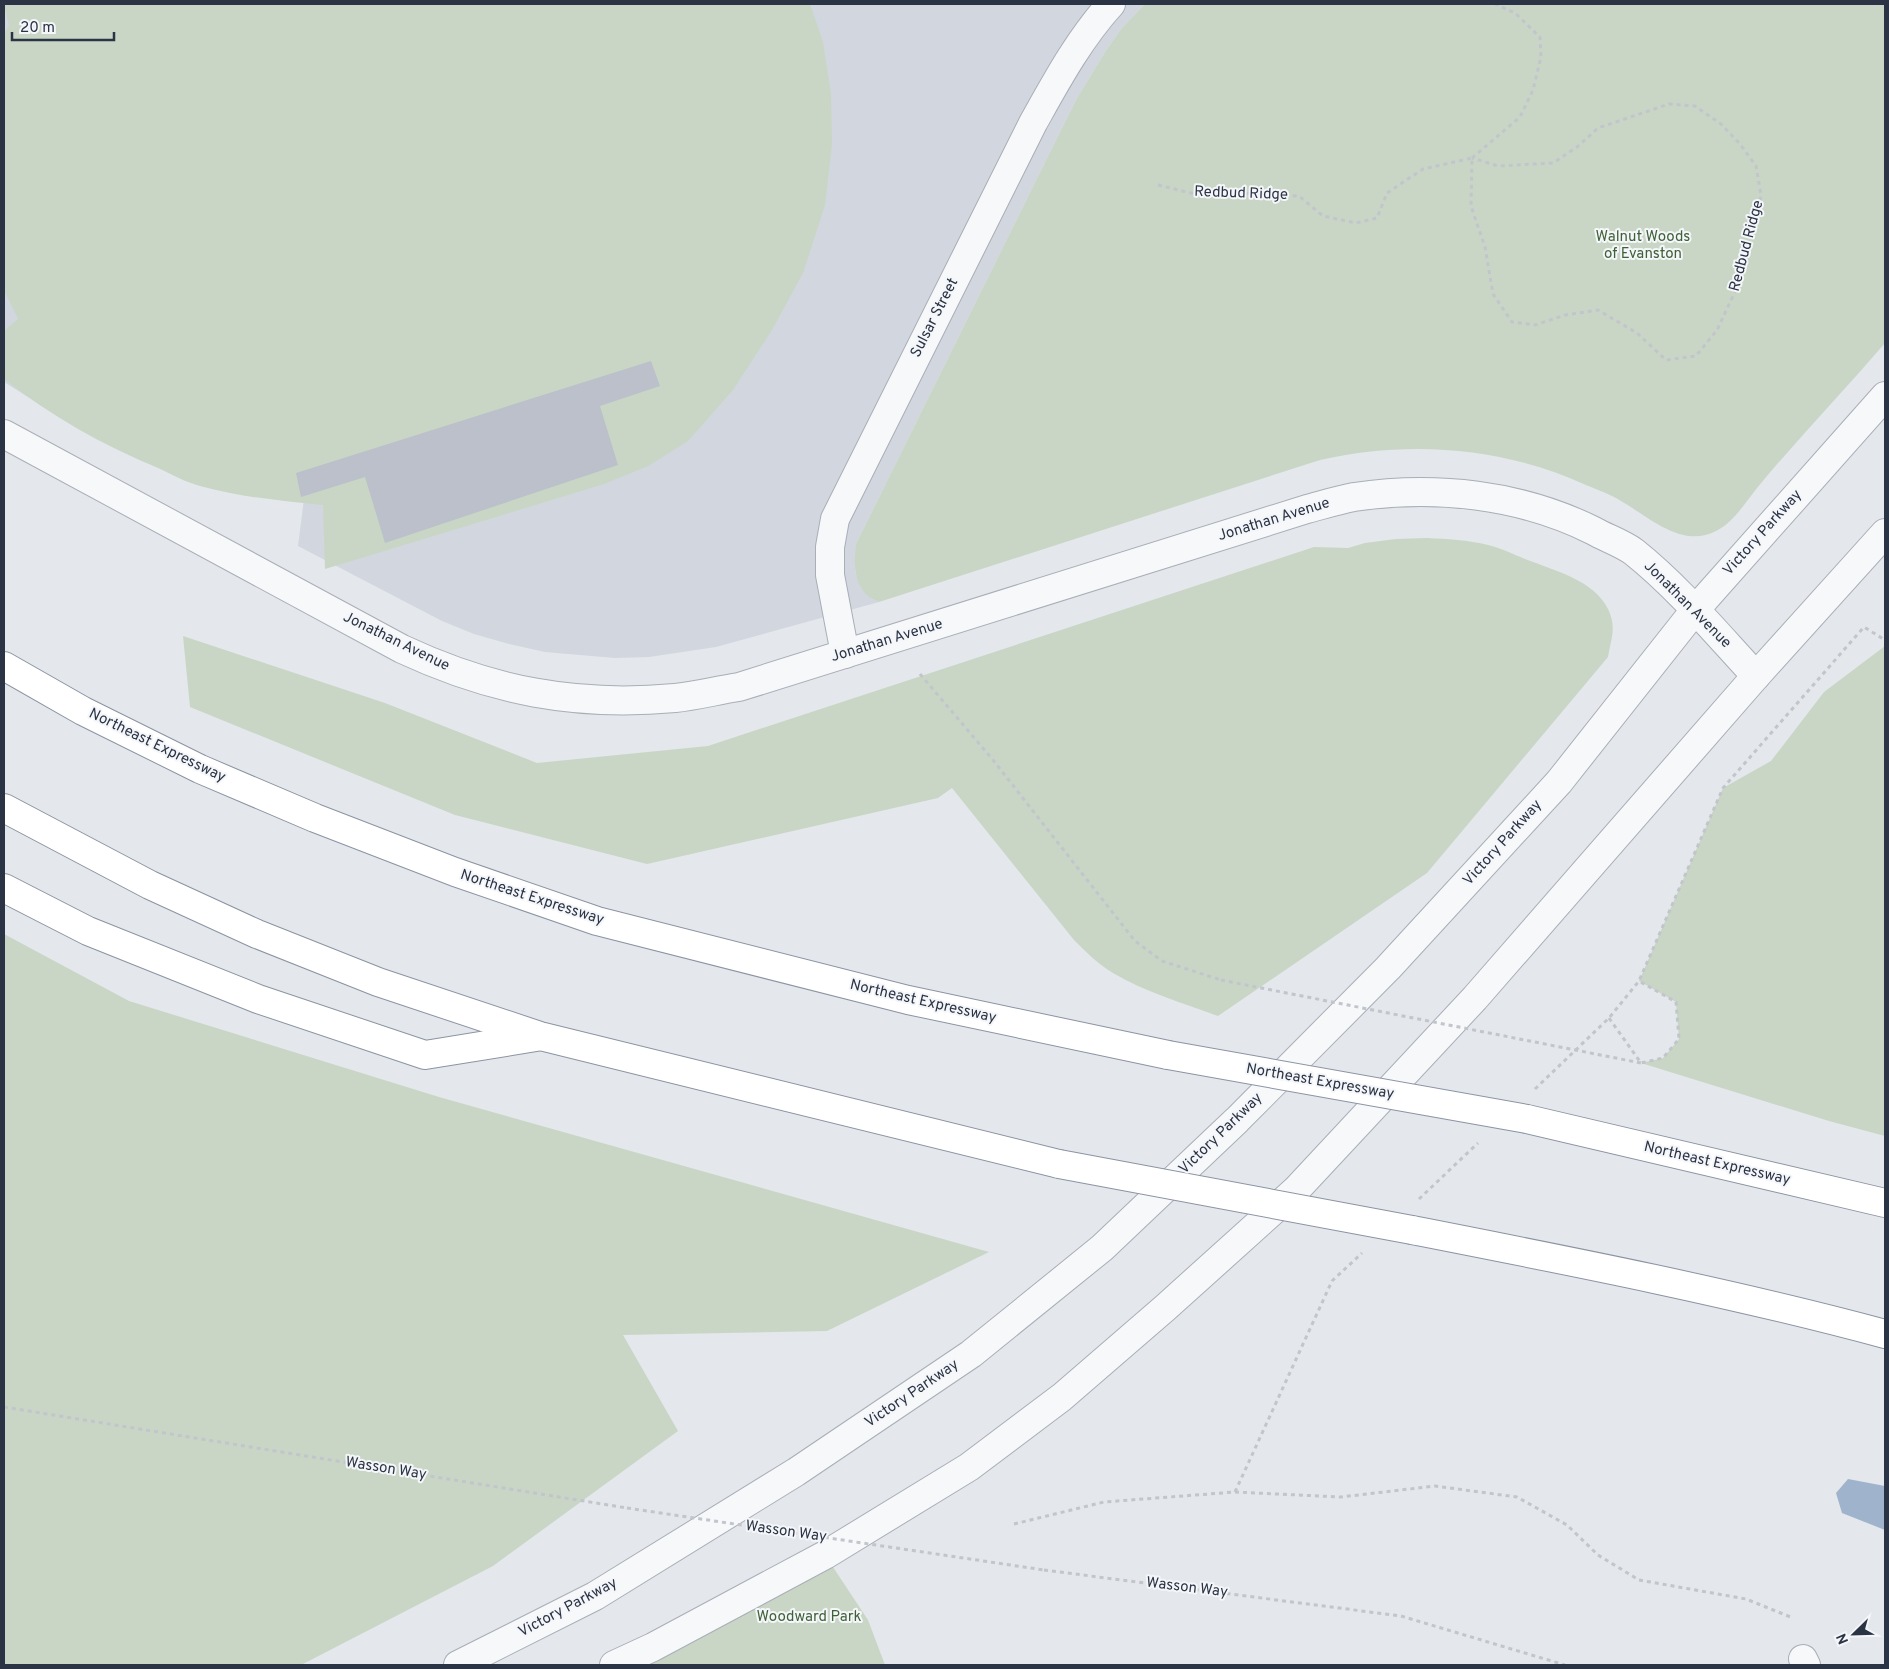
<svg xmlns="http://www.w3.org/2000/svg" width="1889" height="1669" viewBox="0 0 1889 1669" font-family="Overpass,sans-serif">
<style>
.built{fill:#d2d6de}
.green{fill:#c9d6c5}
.water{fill:#9fb4cc}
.building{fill:#bbc0ca}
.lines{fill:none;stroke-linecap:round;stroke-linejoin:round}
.minor-casing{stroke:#a9aeb7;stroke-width:30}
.tertiary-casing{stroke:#a9aeb7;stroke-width:30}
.motorway-casing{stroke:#8b94a3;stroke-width:30}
.path{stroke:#c2c5cb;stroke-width:3;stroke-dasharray:4 4;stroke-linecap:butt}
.minor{stroke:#f7f8fa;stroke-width:28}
.tertiary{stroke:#f7f8fa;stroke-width:28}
.motorway{stroke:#fff;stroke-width:28}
.motorway-bridge-casing{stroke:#8b94a3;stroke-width:30;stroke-linecap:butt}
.path-bridge{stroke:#c2c5cb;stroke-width:3;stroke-dasharray:4 4;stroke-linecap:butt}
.motorway-bridge{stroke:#fff;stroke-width:28}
.labels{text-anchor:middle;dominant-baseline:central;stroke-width:4;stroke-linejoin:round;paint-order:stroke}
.street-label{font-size:15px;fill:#2b3445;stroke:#f4f6f9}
.park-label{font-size:15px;fill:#3f6138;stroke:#f4f6f9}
</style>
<rect width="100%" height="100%" fill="#e4e7ec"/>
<!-- built -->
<polygon class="built" points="4,4 1145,4 1121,29 1105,52 1076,100 856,544 855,565 856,575 861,588 872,599 879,602 716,647 649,657 615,658 545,652 509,644 474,634 442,621 298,546 304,499 63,419 4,382"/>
<!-- green -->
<g class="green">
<path d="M 4,4 L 810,4 L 823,42 L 831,94 L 832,144 L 825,205 L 803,273 L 772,330 L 733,390 L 688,441 L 648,466 L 604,484 L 325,569 L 323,505 C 282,501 240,497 200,486 C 185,482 171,474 158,468 C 102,445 51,416 4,379 L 4,331 L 18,319 L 4,290 L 4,34 L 9,25 Z"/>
<path d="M 1145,4 L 1885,4 L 1885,343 C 1845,390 1802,434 1762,482 C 1748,498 1735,522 1716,531 C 1682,549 1649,517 1621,501 C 1610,494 1598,490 1586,485 C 1503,447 1409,440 1320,460 L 879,602 C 854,593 853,567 856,544 L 1076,100 L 1105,52 L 1121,29 Z"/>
<path d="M 1427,538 C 1447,539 1468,540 1488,545 C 1501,548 1513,554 1525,559 C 1553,570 1594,580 1608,609 C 1617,627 1611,639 1608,657 L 1427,873 L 1218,1016 C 1183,1003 1145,992 1113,973 C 1098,964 1086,952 1074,940 L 952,788 L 938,798 L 647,864 L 455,815 L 190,707 L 183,636 L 385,703 L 537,763 L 708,746 L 1314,547 L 1348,548 L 1365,543 L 1396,539 Z"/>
<polygon points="1885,646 1885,1136 1829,1121 1641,1063 1663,1058 1679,1039 1676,1002 1639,981 1723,788 1771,761 1824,692"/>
<polygon points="4,934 129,1001 439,1097 989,1252 827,1331 623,1335 678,1431 493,1566 301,1665 4,1665"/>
<polygon points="825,1555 868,1620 885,1665 614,1665"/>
</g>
<!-- water -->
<polygon class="water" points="1848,1479 1885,1486 1885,1530 1842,1513 1836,1493"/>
<!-- building -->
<polygon class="building" points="651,361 660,386 600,406 618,465 385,543 365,477 301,497 296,473"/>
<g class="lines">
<defs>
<g id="minor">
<path d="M 4,434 L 402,649 C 492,691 576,707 675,698 C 696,696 718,690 739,687 L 1307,509 C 1322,505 1338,500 1354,497 C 1435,485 1520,494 1594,531 C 1606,538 1622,543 1634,552 C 1679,588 1717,634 1756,676"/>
<path d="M 845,654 L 830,575 L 830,547 L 835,519 L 1033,123 C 1056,82 1079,39 1111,4"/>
<polyline points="1803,1659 1806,1665"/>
</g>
<g id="tertiary">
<polyline points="458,1665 595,1596 796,1472 971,1354 1102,1248 1237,1120 1388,968 1559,782 1695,610 1885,396"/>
<polyline points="614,1665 653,1647 825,1555 969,1467 1062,1397 1165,1308 1296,1190 1475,998 1756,676 1885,533"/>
</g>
<g id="motorway">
<polyline points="4,666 83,711 200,769 315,818 455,872 597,921 908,1000 1168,1055"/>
<polyline points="4,808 150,885 257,934 378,982 540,1036 1059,1164"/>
<polyline points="4,888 88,931 258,999 425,1055 536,1037"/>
<polyline points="1527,1119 1885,1203"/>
<path d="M 1412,1230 C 1570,1261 1729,1292 1885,1334"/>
</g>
</defs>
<!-- minor casing -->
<use href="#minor" class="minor-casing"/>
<!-- tertiary casing -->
<use href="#tertiary" class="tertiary-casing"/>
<!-- motorway casing -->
<use href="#motorway" class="motorway-casing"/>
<!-- path -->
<g class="path">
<polyline points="1472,158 1520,117 1533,90 1541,57 1540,37 1515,13 1495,4"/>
<polyline points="1158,185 1199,195 1237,193 1299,196 1323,216 1356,223 1377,218 1387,193 1423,169 1472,158 1471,206 1485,247 1493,294 1512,322 1535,325 1565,315 1598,310 1637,333 1666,360 1696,356 1717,330 1740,281 1755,228 1761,195 1756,166 1740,144 1721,124 1695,106 1669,104 1598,128 1577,147 1553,163 1498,166 1472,158"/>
<polyline points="920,674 993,760 1135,941 1162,961 1221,980"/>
<polyline points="1609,1018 1641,1063 1663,1058 1679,1039 1676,1002 1639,981"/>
<polyline points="1535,1089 1609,1018 1639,981 1723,788 1864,627 1885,640"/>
<polyline points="1419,1199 1478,1143"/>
<polyline points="4,1407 627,1508"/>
<polyline points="1235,1492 1332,1281 1362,1253"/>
<polyline points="1014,1524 1104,1502 1235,1492 1341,1497 1435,1486 1517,1497 1567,1525 1598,1555 1639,1580 1746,1599 1793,1618"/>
<polyline points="1044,1570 1401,1616 1565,1665"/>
</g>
<!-- minor -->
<use href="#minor" class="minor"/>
<!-- tertiary -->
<use href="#tertiary" class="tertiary"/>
<!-- motorway -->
<use href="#motorway" class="motorway"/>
<defs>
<g id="motorway-bridge">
<polyline points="1168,1055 1527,1119"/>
<polyline points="1059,1164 1412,1230"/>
</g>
</defs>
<!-- motorway-bridge casing -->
<use href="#motorway-bridge" class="motorway-bridge-casing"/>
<!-- path-bridge -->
<g class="path-bridge">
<polyline points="1221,980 1641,1063"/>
<polyline points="627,1508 1044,1570"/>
</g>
<!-- motorway-bridge -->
<use href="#motorway-bridge" class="motorway-bridge"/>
</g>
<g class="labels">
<!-- street labels -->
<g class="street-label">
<text transform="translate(1241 194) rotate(2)">Redbud Ridge</text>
<text transform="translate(1747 246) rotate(-75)">Redbud Ridge</text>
<text transform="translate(935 318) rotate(-63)">Sulsar Street</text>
<text transform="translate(1274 520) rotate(-17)">Jonathan Avenue</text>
<text transform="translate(1763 533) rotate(-48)">Victory Parkway</text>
<text transform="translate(1687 605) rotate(45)">Jonathan Avenue</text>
<text transform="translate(887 641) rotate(-17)">Jonathan Avenue</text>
<text transform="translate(396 642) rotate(26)">Jonathan Avenue</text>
<text transform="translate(157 746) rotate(26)">Northeast Expressway</text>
<text transform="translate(1503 843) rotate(-48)">Victory Parkway</text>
<text transform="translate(532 898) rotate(18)">Northeast Expressway</text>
<text transform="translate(923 1002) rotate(13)">Northeast Expressway</text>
<text transform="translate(1320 1082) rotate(10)">Northeast Expressway</text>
<text transform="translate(1221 1134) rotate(-44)">Victory Parkway</text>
<text transform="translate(1717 1164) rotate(13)">Northeast Expressway</text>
<text transform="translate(912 1394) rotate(-34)">Victory Parkway</text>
<text transform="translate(386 1469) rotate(9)">Wasson Way</text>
<text transform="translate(786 1532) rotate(8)">Wasson Way</text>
<text transform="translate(1187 1588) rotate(7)">Wasson Way</text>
<text transform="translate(568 1608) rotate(-28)">Victory Parkway</text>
</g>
<!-- park labels -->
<g class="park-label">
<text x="1643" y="237">Walnut Woods<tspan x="1643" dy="17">of Evanston</tspan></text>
<text x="809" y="1617">Woodward Park</text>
</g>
</g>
<!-- border -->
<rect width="1889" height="1669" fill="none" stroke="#2b3445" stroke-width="10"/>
<!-- north arrow -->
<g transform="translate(1854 1634) rotate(247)" stroke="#f4f6f9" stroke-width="4" paint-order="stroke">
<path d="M0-4L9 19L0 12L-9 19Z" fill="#2b3445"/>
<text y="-8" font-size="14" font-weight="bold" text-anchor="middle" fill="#2b3445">N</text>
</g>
<!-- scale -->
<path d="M12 32v8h102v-8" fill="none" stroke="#2b3445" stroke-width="2.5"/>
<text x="20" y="32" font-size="15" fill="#2b3445" stroke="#f4f6f9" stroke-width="4" paint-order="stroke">20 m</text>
</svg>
